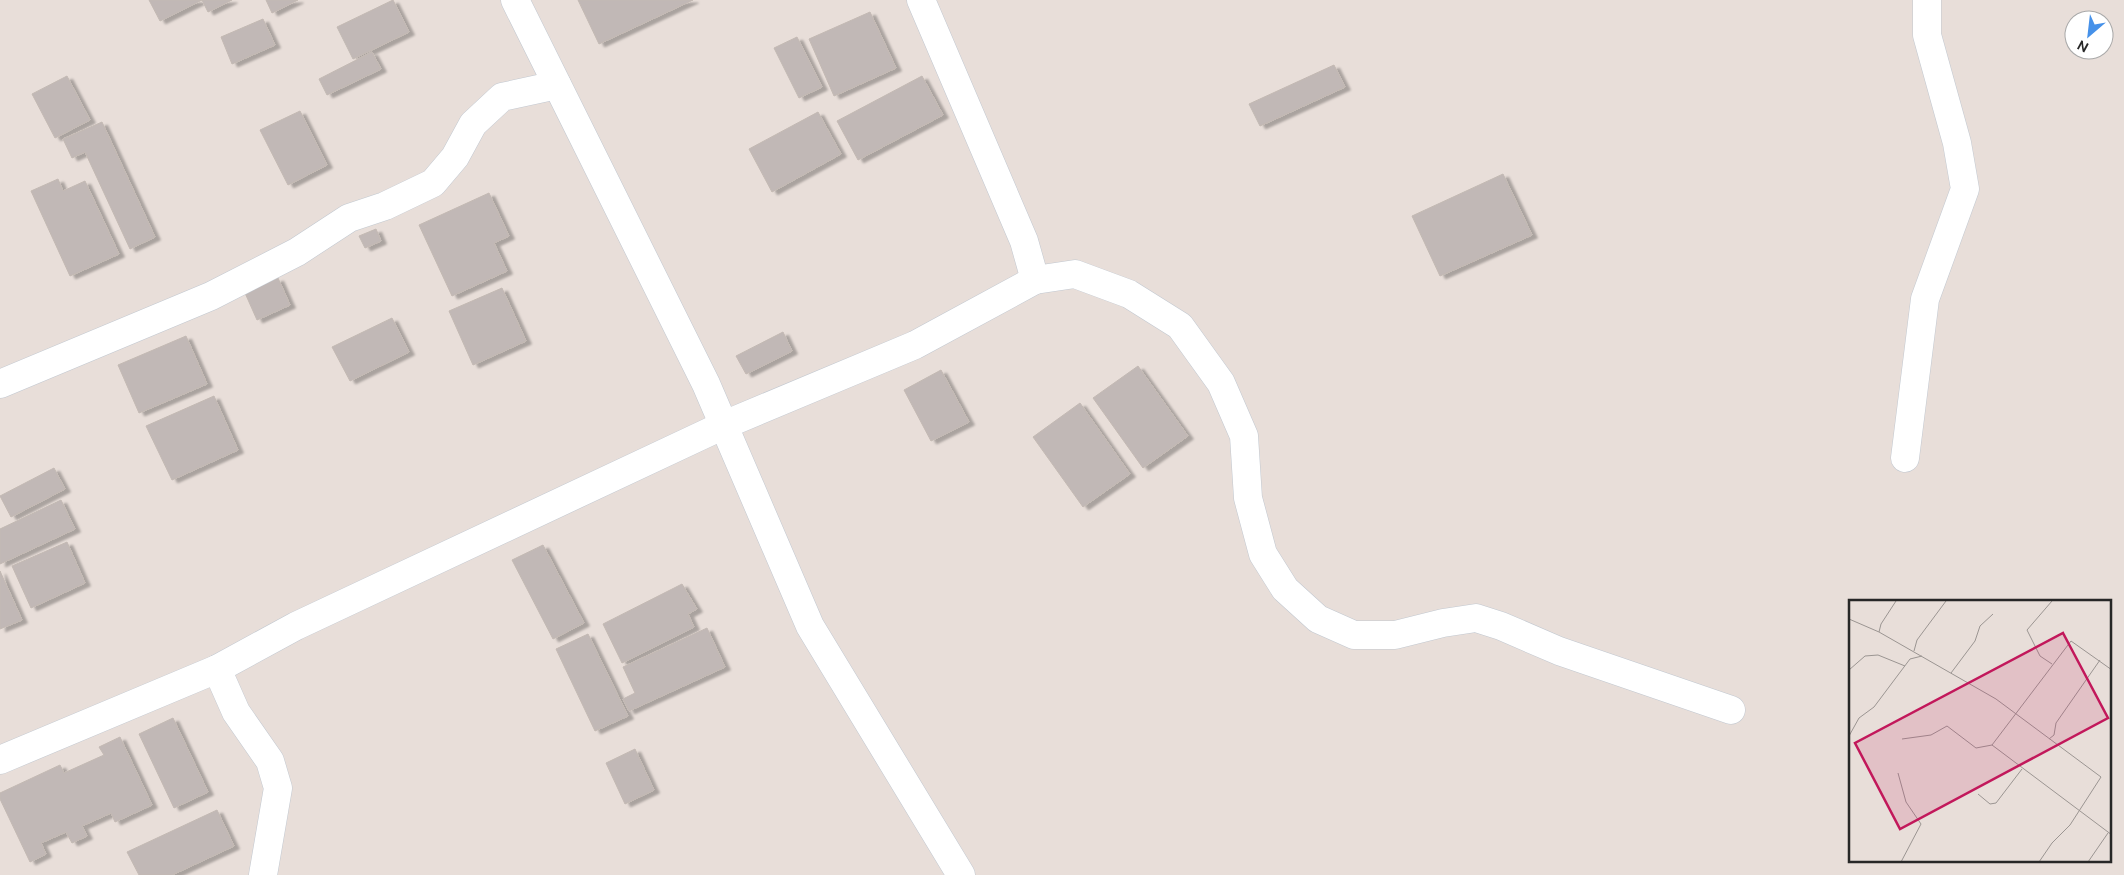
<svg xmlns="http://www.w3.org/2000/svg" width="2124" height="875" viewBox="0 0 2124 875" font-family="Ubuntu,sans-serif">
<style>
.building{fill:#c1b8b6;stroke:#c3b9b3;filter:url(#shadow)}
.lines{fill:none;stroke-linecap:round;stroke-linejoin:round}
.minor-casing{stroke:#c2c8d0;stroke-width:29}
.minor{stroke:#fff;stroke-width:28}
.inset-road{fill:none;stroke:#9b9592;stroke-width:1}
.view{fill:#c2185b;fill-opacity:0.15;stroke:#c2185b;stroke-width:2.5}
.inset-edge{fill:none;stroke:#272727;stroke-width:2.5}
</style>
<defs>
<filter id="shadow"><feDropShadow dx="5.5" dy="3" stdDeviation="1" flood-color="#0004"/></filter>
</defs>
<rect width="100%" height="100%" fill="#e8ded9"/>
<!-- building -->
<g class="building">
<polygon points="149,0 202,0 160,21"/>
<polygon points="202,0 232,0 208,12"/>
<polygon points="266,0 298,0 272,13"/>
<polygon points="393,0 409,32 353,59 337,27"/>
<polygon points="578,0 693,0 599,44"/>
<polygon points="870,12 896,68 834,96 809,39"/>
<polygon points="263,19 275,45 232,64 221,37"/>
<polygon points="797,37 822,87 799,98 774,48"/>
<polygon points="372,52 381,69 327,95 319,79"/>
<polygon points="1334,65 1345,87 1260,126 1249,104"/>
<polygon points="67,76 90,120 55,138 32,94"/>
<polygon points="922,76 943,115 858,160 837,121"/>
<polygon points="300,111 327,165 288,185 260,130"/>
<polygon points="818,112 841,154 772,192 749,149"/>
<polygon points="102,122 155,237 130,249 85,152 72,158 63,139"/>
<polygon points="1503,174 1532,235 1440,276 1412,216"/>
<polygon points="58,179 63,191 85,181 119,254 70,276 31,191"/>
<polygon points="489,193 509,236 494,243 507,271 452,296 419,225"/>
<polygon points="376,229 381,241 365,248 359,236"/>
<polygon points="278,278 290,305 257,320 245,293"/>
<polygon points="502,288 526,341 473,365 449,311"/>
<polygon points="392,318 409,352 350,381 332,347"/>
<polygon points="783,332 792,351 746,374 736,356"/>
<polygon points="186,336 207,384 139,413 118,365"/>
<polygon points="1138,366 1188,436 1143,468 1093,398"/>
<polygon points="941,370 969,422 931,441 904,390"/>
<polygon points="214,396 238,450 172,480 146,426"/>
<polygon points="1080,403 1130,474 1083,507 1033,437"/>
<polygon points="54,468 65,489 11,517 0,496"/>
<polygon points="61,500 75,529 0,564 0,529"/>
<polygon points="67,542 85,583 31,608 12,566"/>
<polygon points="543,545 584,623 553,639 512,560"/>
<polygon points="0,571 22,620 0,629"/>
<polygon points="682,584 697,609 688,614 694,627 622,663 603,624"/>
<polygon points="707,628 725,667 629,711 623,699 635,693 623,667"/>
<polygon points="588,634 628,716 595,731 556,649"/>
<polygon points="173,718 208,792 174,808 139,734"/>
<polygon points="120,737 152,805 115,822 111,813 82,826 87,836 72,843 66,832 41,843 46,854 30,862 0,799 0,793 60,765 64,773 104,755 99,747"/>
<polygon points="635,749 654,790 625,804 606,763"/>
<polygon points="217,810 234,846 172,875 139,875 127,852"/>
</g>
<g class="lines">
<defs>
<g id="minor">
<polyline points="515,0 706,384 810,626 961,875"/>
<polyline points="921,0 1024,241 1035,280 1075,274 1129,294 1180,326 1221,383 1244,436 1248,498 1263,554 1285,589 1318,619 1354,635 1395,635 1443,623 1476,618 1501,626 1559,651 1731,710"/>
<polyline points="0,384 211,296 297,252 349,218 385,206 433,183 455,157 473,124 502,97 557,85"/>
<polyline points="1905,458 1925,299 1965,189 1957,143 1927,35 1927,0"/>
<polyline points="217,669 236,712 270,761 278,788 263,875"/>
<polyline points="0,760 217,669 296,626 724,425 915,345 1035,280"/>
</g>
</defs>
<!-- minor casing -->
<use href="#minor" class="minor-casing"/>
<!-- minor -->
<use href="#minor" class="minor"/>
</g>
<!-- overview -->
<g transform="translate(1849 600)">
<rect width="262" height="262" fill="#e8ded9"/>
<path class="inset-road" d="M 0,19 L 30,32 L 147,99 L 252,177 L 221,225 L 203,243 L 190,262M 30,32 L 32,24 L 47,1M 65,51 L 68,40 L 97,1M 203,64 L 191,56 L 178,30 L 203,1M 0,70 L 16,56 L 29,55 L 56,66M 102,73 L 126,41 L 131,26 L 144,14M 0,136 L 10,118 L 25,107 L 61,59 L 73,56M 53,139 L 82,135 L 98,126 L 127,148 L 143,145 L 263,235M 200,139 L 205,135 L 207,123 L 251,60M 143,145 L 222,41 L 263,70M 49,173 L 57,202 L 72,224 L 52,262M 129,194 L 141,204 L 147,203 L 173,169M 239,262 L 259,233"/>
<path class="view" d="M 214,33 L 259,118 L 51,229 L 6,143 Z"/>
<rect width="262" height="262" class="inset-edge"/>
</g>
<!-- north arrow -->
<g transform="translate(2089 35) rotate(208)"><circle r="24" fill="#ffffff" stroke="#a9a9a9"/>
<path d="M0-4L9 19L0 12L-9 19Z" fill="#4691e9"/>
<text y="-8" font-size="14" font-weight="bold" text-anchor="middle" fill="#272727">N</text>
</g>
</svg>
